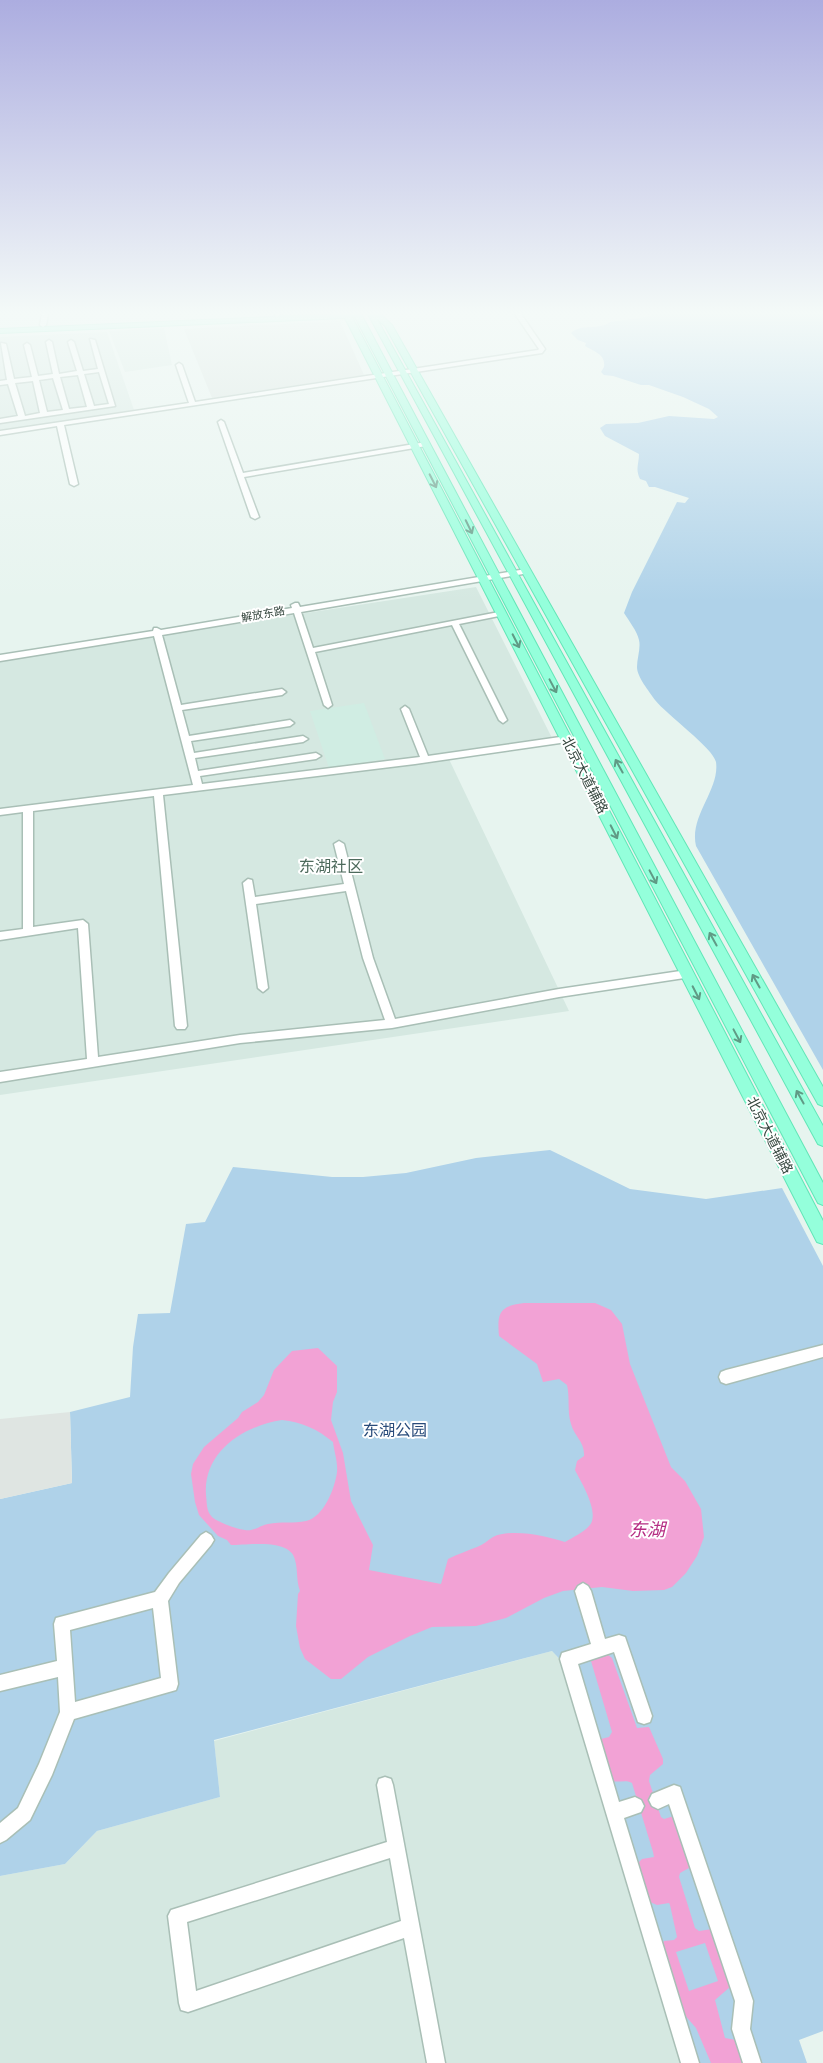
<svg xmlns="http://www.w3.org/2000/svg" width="823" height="2063" viewBox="0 0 823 2063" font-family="Arial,'Noto Sans SC',sans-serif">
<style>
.residential{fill:#d5e8e1}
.industrial{fill:#d8e3de}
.education{fill:#d0ede3}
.green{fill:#afd2e9}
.parking{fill:#dfe5e2}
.water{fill:#f2a2d5;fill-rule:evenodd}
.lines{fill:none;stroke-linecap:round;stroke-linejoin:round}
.minor-casing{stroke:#a9bfb6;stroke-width:3}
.major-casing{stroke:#62e6b7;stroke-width:2}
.minor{fill:#fff;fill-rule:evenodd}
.major{fill:#94ffdb;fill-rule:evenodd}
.oneway{stroke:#609a85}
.labels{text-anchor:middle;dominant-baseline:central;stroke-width:4;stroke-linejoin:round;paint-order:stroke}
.far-street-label{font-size:11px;fill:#36473f;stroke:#fff}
.street-label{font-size:14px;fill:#36473f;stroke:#fff}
.quarter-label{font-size:16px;fill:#4d6a5c;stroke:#fff}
.near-park-label{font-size:16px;fill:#284b7a;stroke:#fff}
.near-water-label{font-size:18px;font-style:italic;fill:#b52d83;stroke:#fff}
</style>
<rect width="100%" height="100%" fill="#e7f4ef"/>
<!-- residential -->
<g class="residential">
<polygon points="164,328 172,365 125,372 109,331"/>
<polygon points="107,332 134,410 0,430 0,337"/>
<polygon points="476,587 552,738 447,755 569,1011 0,1095 0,660"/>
<polygon points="552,1651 569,1669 686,2063 0,2063 0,1876 65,1864 97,1831 220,1797 214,1741"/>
</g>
<!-- industrial -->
<polygon class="industrial" points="340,321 364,375 212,398 184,329"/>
<!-- education -->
<polygon class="education" points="364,703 385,759 329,768 310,711"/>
<!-- green -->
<g class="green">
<path d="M 653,314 L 823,314 L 823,1070 L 696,846 C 689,816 720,790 716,762 C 713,748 667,715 655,700 C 649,691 637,677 637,667 C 637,658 641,648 639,640 C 637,631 629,621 624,613 L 632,592 L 677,502 L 685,503 L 689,498 L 655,487 L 649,487 L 646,481 L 640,479 C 635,469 639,464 639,454 L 605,436 L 600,428 L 606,424 L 638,423 L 669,416 L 714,419 L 718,417 L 709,409 L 683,397 L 649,385 L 641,385 L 613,376 L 604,375 L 601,372 L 604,367 C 606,354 593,351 585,346 L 586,343 L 578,340 L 571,333 C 582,323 598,331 610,322 L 647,317 Z"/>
<polygon points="550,1150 630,1189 706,1199 782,1188 823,1266 823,2031 799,2040 807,2063 686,2063 569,1669 552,1651 214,1740 220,1797 97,1831 65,1864 0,1876 0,1499 72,1483 70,1412 130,1397 133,1347 138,1314 170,1313 186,1224 205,1222 233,1167 332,1177 363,1177 406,1173 476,1158"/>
</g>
<!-- parking -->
<polygon class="parking" points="70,1412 72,1483 0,1499 0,1419"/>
<!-- water -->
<g class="water">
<path d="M 524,1303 L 595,1303 L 611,1310 L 622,1324 L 630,1364 L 671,1467 L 685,1481 L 701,1509 L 704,1537 L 697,1556 L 686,1573 L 672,1587 L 664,1590 L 633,1591 L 602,1587 L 563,1591 L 544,1598 L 506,1618 L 476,1626 L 432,1627 L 410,1636 L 368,1657 L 341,1679 L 331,1679 L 305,1659 L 300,1648 L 296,1626 L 298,1594 L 300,1591 C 296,1580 298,1570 295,1560 C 291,1538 248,1545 231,1545 L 227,1540 L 218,1536 L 199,1515 L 195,1502 L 191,1474 L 193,1464 L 204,1447 L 238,1418 L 242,1412 L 258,1402 L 264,1395 L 274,1370 L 292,1351 L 318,1348 L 337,1366 L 337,1392 L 333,1402 L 331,1420 L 343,1453 L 351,1501 L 373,1545 L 369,1570 L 441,1584 L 448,1559 C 458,1554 467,1551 477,1547 C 483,1545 488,1540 493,1537 C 512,1528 547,1536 565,1542 C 573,1537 583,1533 589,1526 C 601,1514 581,1482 575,1470 L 577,1461 L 584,1456 C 585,1442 574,1436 571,1424 C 567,1412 570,1397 567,1385 L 559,1379 L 543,1382 L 537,1364 L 499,1336 C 497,1313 499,1306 524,1303 ZM 282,1420 C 302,1422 317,1429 333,1442 C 334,1451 338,1462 337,1472 C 335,1488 324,1517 306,1521 C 294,1524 281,1521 268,1524 C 262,1525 257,1529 251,1530 C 243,1532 217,1522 212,1517 C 206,1511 207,1502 206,1495 C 203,1452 243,1426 282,1420 Z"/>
<path d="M 607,1654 L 612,1658 L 637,1728 L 649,1727 L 663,1759 L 663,1764 L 650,1775 L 649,1781 L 661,1817 L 664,1819 L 674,1816 L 691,1865 L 689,1868 L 680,1873 L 679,1877 L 695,1928 L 699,1931 L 712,1929 L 730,1980 L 730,1987 L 715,2000 L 725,2038 L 736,2040 L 744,2063 L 711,2063 L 696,2028 L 683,2013 L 662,1945 L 664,1941 L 674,1940 L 677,1937 L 670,1905 L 669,1903 L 657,1905 L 650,1902 L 639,1867 L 639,1862 L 642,1859 L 654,1857 L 653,1852 L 632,1783 C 627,1779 618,1783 612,1781 L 599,1741 L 601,1739 L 609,1737 L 612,1732 L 591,1661 ZM 705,1943 L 718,1981 L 689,1991 L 676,1952 Z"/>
</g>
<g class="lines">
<defs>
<g id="minor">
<polygon points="42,314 48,314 46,325 43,327 40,325"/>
<polygon points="274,314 280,314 280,315 277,317"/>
<polygon points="515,314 521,314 545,349 542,353 64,425 78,484 74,486 70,484 57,426 0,435 0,431 189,403 176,365 179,363 182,365 195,402 538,350 539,349"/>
<path d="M 90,339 L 95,340 L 115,406 L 0,423 L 0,419 L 18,416 L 8,384 L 0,385 L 0,381 L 7,380 L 1,343 L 6,344 L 14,379 L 32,377 L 24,345 L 27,343 L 30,345 L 38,376 L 53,374 L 46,342 L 49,340 L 52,342 L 59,374 L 77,371 L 68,342 L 71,340 L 74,342 L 83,371 L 98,369 ZM 99,372 L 109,404 L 94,406 L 84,374 ZM 78,375 L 87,407 L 69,409 L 60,377 ZM 53,378 L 63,410 L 47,412 L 39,380 ZM 33,381 L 40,413 L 25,416 L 15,383 Z"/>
<polygon points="221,420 224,422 243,473 426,442 429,444 426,446 244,477 259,517 255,519 251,517 218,422"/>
<polygon points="526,569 529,569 529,573 301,612 313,648 504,611 504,615 459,624 507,720 503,723 499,720 452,625 315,652 332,705 328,708 324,705 294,613 162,635 181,705 282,689 286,692 282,695 182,710 189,736 290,720 294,723 290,726 191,741 194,753 303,736 308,739 303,742 195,758 198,771 316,753 321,756 316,759 200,776 202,784 420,757 401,709 405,706 409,709 428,756 567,736 572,739 567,742 415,764 163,795 187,1026 185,1029 177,1029 175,1026 154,796 33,811 33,927 83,920 88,924 98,1057 240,1035 385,1020 363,958 346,891 256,904 268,988 263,992 258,988 243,883 248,879 252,880 255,897 344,884 334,844 339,841 344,844 373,958 395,1019 559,989 687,970 692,974 691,977 559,997 392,1028 240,1043 0,1082 0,1072 87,1059 78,928 0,940 0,932 23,929 23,812 0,815 0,809 193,785 154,636 0,661 0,655 153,631 154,628 157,628 161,630 292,608 291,605 295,603 298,603 300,607"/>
<polygon points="823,1345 823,1357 726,1384 721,1382 719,1377 721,1372 726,1370"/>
<path d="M 206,1532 L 211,1535 L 214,1540 L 211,1545 L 179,1583 L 168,1601 L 178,1684 L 176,1690 L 74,1719 L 52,1775 L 30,1820 L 6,1840 L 0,1843 L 0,1823 L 18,1808 L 39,1764 L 60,1712 L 58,1677 L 0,1691 L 0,1675 L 57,1661 L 54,1624 L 56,1618 L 155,1592 L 169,1573 L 201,1535 ZM 153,1608 L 161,1678 L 75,1702 L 70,1630 Z"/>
<polygon points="583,1583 588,1586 591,1591 605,1639 619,1635 625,1637 652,1716 650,1722 644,1724 638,1722 614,1652 578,1664 619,1802 635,1797 641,1800 644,1806 641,1812 624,1818 699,2063 681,2063 560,1659 562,1653 591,1644 575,1591 578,1586"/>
<path d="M 385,1777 L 391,1779 L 393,1785 L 445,2063 L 427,2063 L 404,1938 L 188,2012 L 181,2010 L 179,2003 L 168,1916 L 171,1910 L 387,1842 L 377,1785 L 379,1779 ZM 390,1858 L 401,1921 L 196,1991 L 187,1922 Z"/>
<polygon points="674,1785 680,1787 682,1793 753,2001 750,2029 761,2063 743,2063 732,2029 735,2001 669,1804 658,1809 652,1806 649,1800 652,1794"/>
</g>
<g id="major">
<polygon points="340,314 361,314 823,1183 823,1205 818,1203 355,317 352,317 823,1221 823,1244 817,1242 345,318 0,333 0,329"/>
<polygon points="368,314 380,314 392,325 823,1087 823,1106 818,1104 385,326 377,319 823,1126 823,1146 818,1144"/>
</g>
</defs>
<!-- minor casing -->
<use href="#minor" class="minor-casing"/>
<!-- major casing -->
<use href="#major" class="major-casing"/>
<!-- minor -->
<use href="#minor" class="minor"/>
<!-- major -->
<use href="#major" class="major"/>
</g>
<!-- one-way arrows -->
<defs><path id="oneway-shaft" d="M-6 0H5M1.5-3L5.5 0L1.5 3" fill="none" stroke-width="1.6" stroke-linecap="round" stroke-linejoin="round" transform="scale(1.25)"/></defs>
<g class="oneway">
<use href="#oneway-shaft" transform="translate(433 481) rotate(63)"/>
<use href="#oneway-shaft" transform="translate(469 527) rotate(64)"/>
<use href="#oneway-shaft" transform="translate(516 641) rotate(63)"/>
<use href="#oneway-shaft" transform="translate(553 686) rotate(62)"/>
<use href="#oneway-shaft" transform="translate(619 766) rotate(-119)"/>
<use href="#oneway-shaft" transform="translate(614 832) rotate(63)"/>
<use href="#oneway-shaft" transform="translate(653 877) rotate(62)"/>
<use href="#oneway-shaft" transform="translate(713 939) rotate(-119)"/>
<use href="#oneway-shaft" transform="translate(756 981) rotate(-119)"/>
<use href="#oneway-shaft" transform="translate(696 993) rotate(63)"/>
<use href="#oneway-shaft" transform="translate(737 1036) rotate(62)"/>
<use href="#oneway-shaft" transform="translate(800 1097) rotate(-119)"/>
</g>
<!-- sky -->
<linearGradient id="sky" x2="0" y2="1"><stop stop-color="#acade0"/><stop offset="0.52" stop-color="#f4faf8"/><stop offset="1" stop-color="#f4faf8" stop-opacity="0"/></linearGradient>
<rect width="823" height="602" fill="url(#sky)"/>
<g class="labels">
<!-- far-street labels -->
<g class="far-street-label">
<text transform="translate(263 614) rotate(-10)">解放东路</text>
</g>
<!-- street labels -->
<g class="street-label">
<text transform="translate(585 775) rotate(63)">北京大道辅路</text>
<text transform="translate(770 1135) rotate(63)">北京大道辅路</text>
</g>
<!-- quarter labels -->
<g class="quarter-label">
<text x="331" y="866">东湖社区</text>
</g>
<!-- near-park labels -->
<g class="near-park-label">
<text x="395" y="1430">东湖公园</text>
</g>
<!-- near-water labels -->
<g class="near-water-label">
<text x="647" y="1530">东湖</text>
</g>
</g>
</svg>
